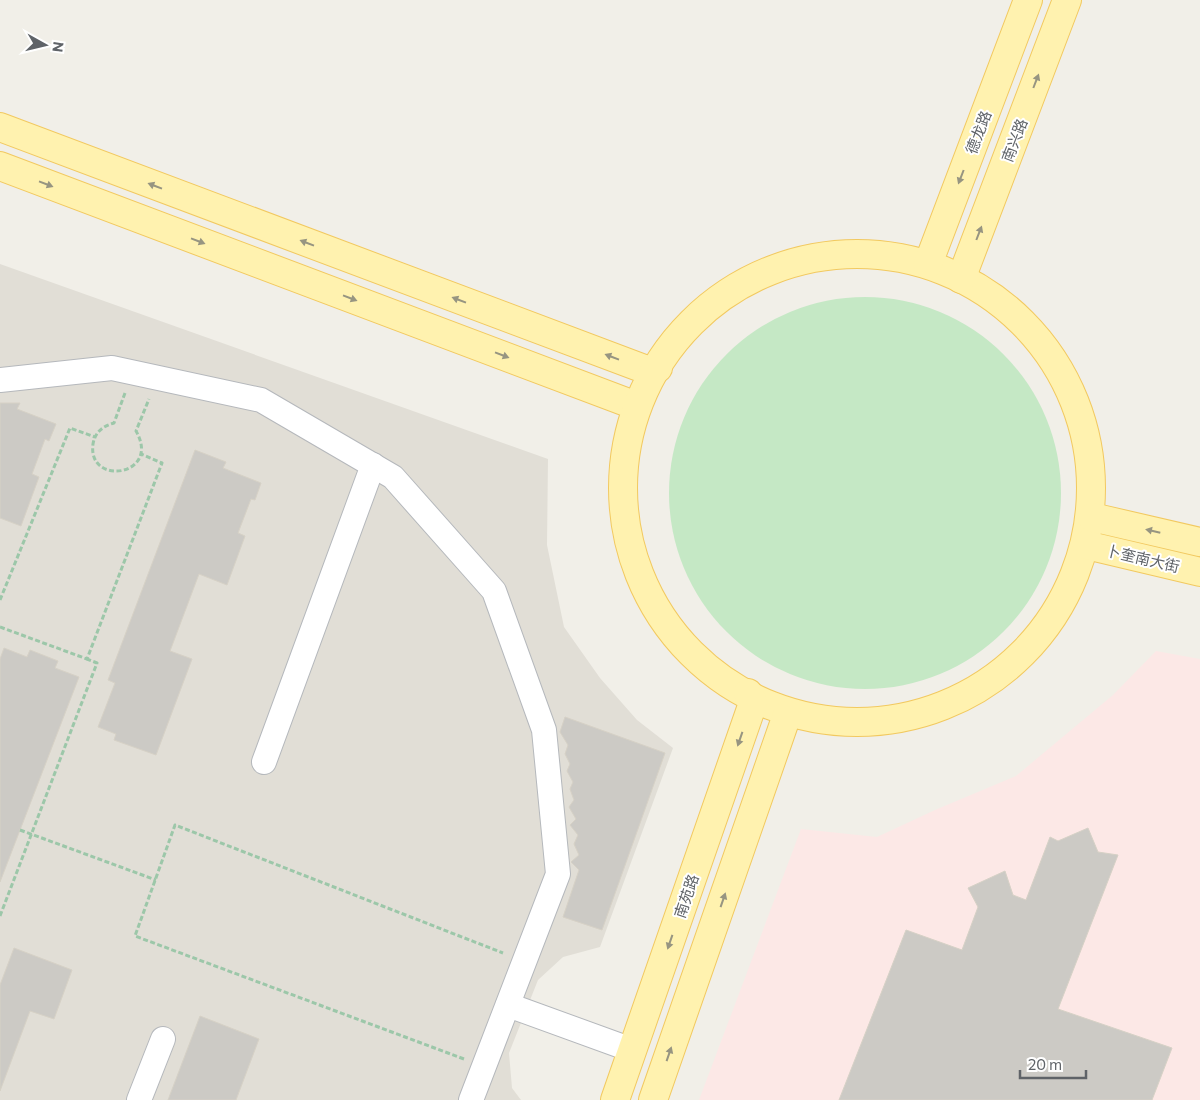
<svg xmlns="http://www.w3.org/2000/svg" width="1200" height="1100" viewBox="0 0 1200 1100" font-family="Commissioner,'Noto Sans SC',sans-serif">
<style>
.education{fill:#e1ded6}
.medical{fill:#fce8e6}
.green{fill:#c5e8c5}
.building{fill:#cccac5;stroke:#d6d1c6}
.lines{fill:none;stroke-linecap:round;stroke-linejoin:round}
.minor-casing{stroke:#b5b8bc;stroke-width:26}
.primary-casing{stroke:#f2c960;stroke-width:30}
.path{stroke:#9cc7a9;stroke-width:3;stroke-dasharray:5 2.5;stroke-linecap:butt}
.minor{stroke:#fff;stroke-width:24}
.primary{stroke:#fff2af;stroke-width:28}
.oneway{fill:#979581}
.labels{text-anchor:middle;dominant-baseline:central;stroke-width:4;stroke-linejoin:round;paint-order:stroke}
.street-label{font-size:15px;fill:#5f6368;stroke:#fff}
</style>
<rect width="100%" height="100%" fill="#f1efe8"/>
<!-- education -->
<polygon class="education" points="0,264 548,459 547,545 564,627 600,678 637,720 673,748 600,947 563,957 538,980 509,1053 512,1088 521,1100 0,1100"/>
<!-- medical -->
<polygon class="medical" points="1156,651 1200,659 1200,1100 699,1100 801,829 877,837 935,810 1016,776 1113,695"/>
<!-- green -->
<circle class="green" cx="865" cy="493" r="196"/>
<!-- building -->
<g class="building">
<polygon points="0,403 20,403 17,409 56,424 49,441 45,439 32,474 39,477 21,526 0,518"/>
<polygon points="195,450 226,462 223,468 261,483 255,500 251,499 238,533 245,536 227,585 199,574 170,651 192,659 156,755 114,740 116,734 98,727 115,683 108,680"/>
<polygon points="4,648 27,657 30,650 58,661 55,668 79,677 0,882 0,659"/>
<polygon points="565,717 665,753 602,930 563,917 579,870 571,862 579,855 574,844 578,835 570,825 576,819 569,807 574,800 570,789 573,782 567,771 570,764 565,754 568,745 560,732"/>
<polygon points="1088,828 1098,852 1118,855 1058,1009 1172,1048 1152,1100 839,1100 906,930 962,950 978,907 968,888 1005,871 1013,895 1026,900 1050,837 1058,841"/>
<polygon points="14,948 72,970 54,1019 30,1011 0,1091 0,985"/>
<polygon points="200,1016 259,1039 236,1100 168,1100"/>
</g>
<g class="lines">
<defs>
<g id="minor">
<polyline points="0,380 112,368 261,400 393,477 494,591 544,730 558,874 471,1100"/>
<polyline points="264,762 373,465"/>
<polyline points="508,1005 632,1050"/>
<polyline points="139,1100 163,1039"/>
</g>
<g id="primary">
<polyline points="0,127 647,370 658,368"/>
<polyline points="0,166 634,405"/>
<circle cx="857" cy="488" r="234"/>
<polyline points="928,264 1028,0"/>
<polyline points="961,279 1067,0"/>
<polyline points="1092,517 1200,542"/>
<polyline points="1086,545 1200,572"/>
<polyline points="615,1100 753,703 748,693"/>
<polyline points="653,1100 787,715"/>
</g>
</defs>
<!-- minor casing -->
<use href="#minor" class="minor-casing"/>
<!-- primary casing -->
<use href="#primary" class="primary-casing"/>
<!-- path -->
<g class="path">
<path d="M 125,393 L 114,423 C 103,426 95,432 93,444 C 87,487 162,476 136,431 L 149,399"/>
<polyline points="0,600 70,428 95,437"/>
<polyline points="0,627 87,659 162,463 141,454"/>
<polyline points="20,830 156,880"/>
<polyline points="0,916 97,663 87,659"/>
<polyline points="464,1059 135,936 175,825 503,953"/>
</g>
<!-- minor -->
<use href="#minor" class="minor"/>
<!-- primary -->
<use href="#primary" class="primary"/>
</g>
<!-- one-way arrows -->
<defs><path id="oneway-solid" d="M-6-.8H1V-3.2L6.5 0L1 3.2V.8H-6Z" transform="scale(1.25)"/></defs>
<g class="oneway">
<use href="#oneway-solid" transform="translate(1036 81) rotate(-69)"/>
<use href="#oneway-solid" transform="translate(961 177) rotate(111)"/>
<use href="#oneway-solid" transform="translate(46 184) rotate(21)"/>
<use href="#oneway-solid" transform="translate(155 186) rotate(-159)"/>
<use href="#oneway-solid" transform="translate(979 233) rotate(-69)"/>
<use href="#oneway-solid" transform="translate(198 241) rotate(21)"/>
<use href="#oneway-solid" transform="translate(307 243) rotate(-159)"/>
<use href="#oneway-solid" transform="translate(350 298) rotate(21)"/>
<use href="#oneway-solid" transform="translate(459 300) rotate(-159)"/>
<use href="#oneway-solid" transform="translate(502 355) rotate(21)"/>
<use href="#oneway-solid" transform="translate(612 357) rotate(-159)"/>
<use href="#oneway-solid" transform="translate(1153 531) rotate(-167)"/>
<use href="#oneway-solid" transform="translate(740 739) rotate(109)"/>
<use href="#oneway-solid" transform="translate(723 900) rotate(-71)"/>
<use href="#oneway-solid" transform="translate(670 942) rotate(109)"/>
<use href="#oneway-solid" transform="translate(669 1054) rotate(-71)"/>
</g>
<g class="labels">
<!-- street labels -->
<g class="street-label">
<text transform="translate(978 132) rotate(-69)">德龙路</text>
<text transform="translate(1014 140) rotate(-69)">南兴路</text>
<text transform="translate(1143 558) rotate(13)">卜奎南大街</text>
<text transform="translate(686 896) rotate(-71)">南苑路</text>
</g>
</g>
<!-- north arrow -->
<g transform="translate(45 45) rotate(98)" stroke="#ffffff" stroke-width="4" paint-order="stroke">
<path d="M0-4L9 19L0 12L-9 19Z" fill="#5f6368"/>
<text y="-8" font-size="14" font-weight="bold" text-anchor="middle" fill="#5f6368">N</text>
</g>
<!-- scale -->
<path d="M1020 1070v8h66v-8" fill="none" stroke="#5f6368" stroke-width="2.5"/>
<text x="1028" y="1070" font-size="15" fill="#5f6368" stroke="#ffffff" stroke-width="4" paint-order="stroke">20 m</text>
</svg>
